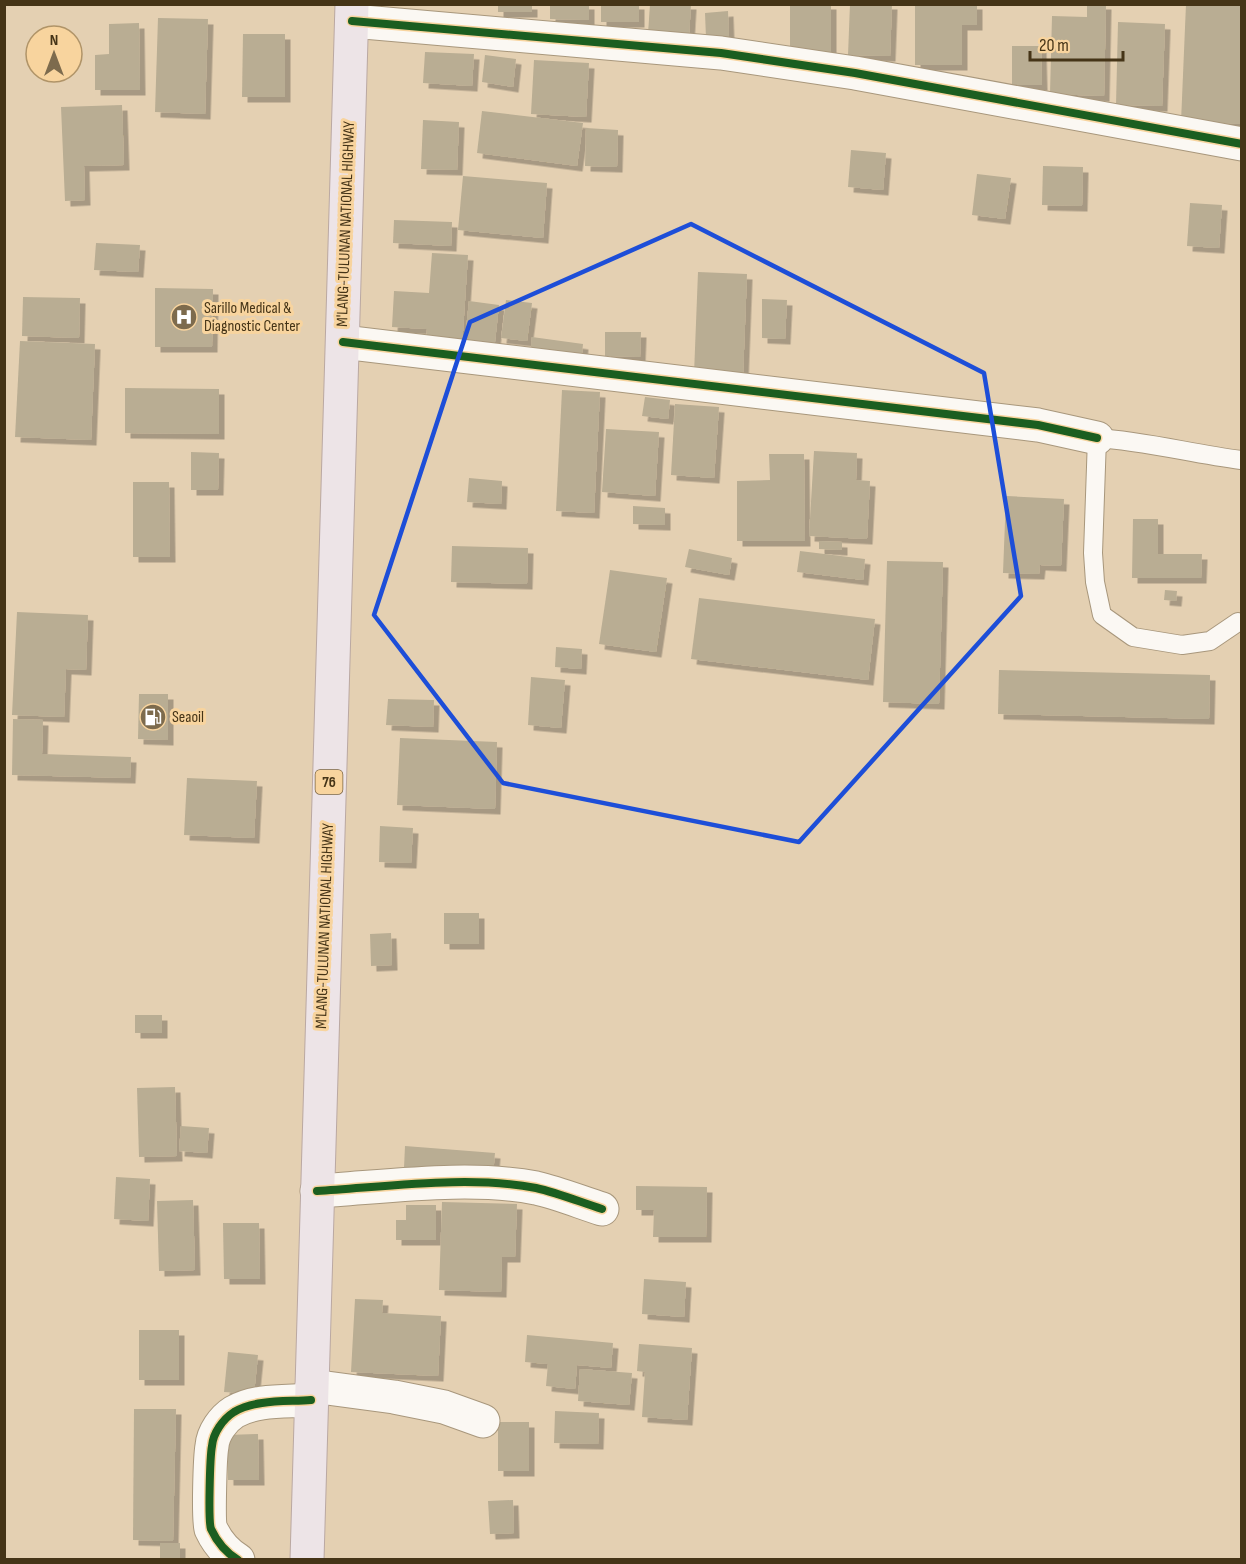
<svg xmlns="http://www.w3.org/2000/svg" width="1246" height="1564" viewBox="0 0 1246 1564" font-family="'Sofia Sans Condensed',sans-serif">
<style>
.building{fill:#b9ad93;filter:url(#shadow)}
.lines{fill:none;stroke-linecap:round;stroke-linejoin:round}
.service-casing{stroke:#a8977c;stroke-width:20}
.minor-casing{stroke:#a8977c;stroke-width:35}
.trunk-casing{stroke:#baa8a2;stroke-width:35}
.service{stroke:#fbf8f3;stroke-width:18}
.minor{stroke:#fbf8f3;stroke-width:33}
.trunk{stroke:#ede4e7;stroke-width:33}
.cycleway-casing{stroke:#f8d49e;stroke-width:11}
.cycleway{stroke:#1b5e20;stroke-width:8}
.marked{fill:none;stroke:#1d4ed8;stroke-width:4.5;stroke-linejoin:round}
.labels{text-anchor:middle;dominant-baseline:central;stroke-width:6;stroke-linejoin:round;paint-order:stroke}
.shield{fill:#f8d49e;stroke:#7b6440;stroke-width:1.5}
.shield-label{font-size:15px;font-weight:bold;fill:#453417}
.street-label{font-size:16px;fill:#453417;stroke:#f8d49e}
.poi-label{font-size:16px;fill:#453417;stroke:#f8d49e;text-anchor:start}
</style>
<defs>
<filter id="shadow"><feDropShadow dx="5.5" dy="5.5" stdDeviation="0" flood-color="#0004"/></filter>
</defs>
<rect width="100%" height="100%" fill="#e4d0b2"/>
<!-- building -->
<g class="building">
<rect x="498" y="4" width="34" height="8"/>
<polygon points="550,4 589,4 589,20 550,19"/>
<rect x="601" y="4" width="38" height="18"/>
<polygon points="650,4 691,4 689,37 648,34"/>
<rect x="790" y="4" width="41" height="50"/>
<polygon points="850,4 892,4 890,56 848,55"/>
<polygon points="915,4 977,4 977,25 962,25 962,65 915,65"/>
<polygon points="1087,4 1106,4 1104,96 1050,94 1052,16 1087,17"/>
<polygon points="1186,4 1242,4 1242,124 1181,122"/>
<polygon points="728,11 729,37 706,38 705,13"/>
<polygon points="158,18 208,19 205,114 155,112"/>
<polygon points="1118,22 1165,24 1162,106 1116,105"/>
<polygon points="139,23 140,90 95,90 95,55 109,54 109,24"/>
<polygon points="243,34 285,34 285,97 242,97"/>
<polygon points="1012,46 1041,46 1042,85 1012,85"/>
<polygon points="425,52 474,54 472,86 423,83"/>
<polygon points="485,55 516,59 513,87 482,82"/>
<polygon points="534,60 589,63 586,117 531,114"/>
<polygon points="122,105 124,165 84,166 85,200 65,201 61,107"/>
<polygon points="482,111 583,123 577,166 477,153"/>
<polygon points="423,120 459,122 457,170 421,169"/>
<polygon points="586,128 618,130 617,167 585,166"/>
<polygon points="851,150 886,153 883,190 848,187"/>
<polygon points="1043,166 1083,167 1082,206 1042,205"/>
<polygon points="977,174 1011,178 1005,219 972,215"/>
<polygon points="463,176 547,183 543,238 458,230"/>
<polygon points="1190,203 1222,205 1219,248 1187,246"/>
<polygon points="394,220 452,222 451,246 393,243"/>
<polygon points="96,243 140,245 138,272 94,270"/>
<polygon points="432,253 468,255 462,347 426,345 427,329 392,327 394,291 429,293"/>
<polygon points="698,272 747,274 743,376 694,374"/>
<polygon points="155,288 213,289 212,347 155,347"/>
<polygon points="23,297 80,298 79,338 22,336"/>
<polygon points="762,299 787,300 785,339 762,338"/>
<polygon points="506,300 532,303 527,341 501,338"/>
<polygon points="469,301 499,305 494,351 464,348"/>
<polygon points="605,332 641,332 640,357 605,356"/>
<polygon points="532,337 583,344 581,363 530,357"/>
<polygon points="20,341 95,344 91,440 15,437"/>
<polygon points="125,388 219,389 219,434 125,433"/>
<polygon points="562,390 600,392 594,513 556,511"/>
<polygon points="645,397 670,400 668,419 642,416"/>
<polygon points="675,404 719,407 714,478 671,475"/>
<polygon points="606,429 659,432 655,496 602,492"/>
<polygon points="814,451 857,453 856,480 870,481 867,539 809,536"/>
<polygon points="191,452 219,453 218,490 191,490"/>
<polygon points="769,454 804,454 805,541 737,541 737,481 770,480"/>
<polygon points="469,478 502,481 501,504 467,502"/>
<polygon points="133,482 169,482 170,557 133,557"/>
<polygon points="1006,496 1064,499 1061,566 1040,565 1039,574 1003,573"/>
<polygon points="633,506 665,508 665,525 633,524"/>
<polygon points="1133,519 1158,519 1158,554 1202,554 1201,578 1132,578"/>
<polygon points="819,541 842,542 842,550 819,549"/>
<polygon points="452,546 528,548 527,584 451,582"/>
<polygon points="689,549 732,558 729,575 685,567"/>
<polygon points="800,551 865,559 863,580 797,572"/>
<polygon points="887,561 943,562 939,704 883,702"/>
<polygon points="610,570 667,578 656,652 599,644"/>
<polygon points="1165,590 1177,591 1176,601 1164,600"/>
<polygon points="699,598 875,619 868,680 691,659"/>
<polygon points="17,612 88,615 86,670 66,669 64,717 12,715"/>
<polygon points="556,647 582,649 581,669 555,667"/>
<polygon points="999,670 1210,675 1209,719 998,714"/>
<polygon points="531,677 565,680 561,728 528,725"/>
<polygon points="139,694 168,694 168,740 138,739"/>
<polygon points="388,699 434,700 433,727 386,725"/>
<polygon points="13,719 43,720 42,754 131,757 130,778 12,775"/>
<polygon points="400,738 497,742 495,809 397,805"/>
<polygon points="187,778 257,781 254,838 184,835"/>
<polygon points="380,826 413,828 411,863 379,862"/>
<rect x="444" y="913" width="35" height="31"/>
<polygon points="391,933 392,965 371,966 370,934"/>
<rect x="135" y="1015" width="27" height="18"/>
<polygon points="175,1087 177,1156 139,1157 137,1088"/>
<polygon points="181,1126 209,1128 207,1153 179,1151"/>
<polygon points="405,1146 495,1153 493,1174 404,1168"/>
<polygon points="116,1177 150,1179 148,1221 114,1219"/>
<polygon points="636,1186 707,1187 706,1237 653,1237 654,1210 636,1210"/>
<polygon points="193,1200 195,1270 159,1271 157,1201"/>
<polygon points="442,1202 517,1204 515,1257 502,1257 501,1292 439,1290"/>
<polygon points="406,1205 436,1205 436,1240 396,1240 396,1220 406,1220"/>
<polygon points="223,1223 259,1223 260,1279 224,1279"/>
<polygon points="644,1279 686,1282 684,1317 642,1314"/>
<polygon points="355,1299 383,1300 382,1313 441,1316 438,1376 351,1372"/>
<rect x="139" y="1330" width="40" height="50"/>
<polygon points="527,1335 613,1343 611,1368 577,1365 575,1389 546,1386 548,1364 525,1362"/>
<polygon points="639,1344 692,1348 687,1420 642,1417 645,1372 637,1371"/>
<polygon points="228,1352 258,1355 254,1394 224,1392"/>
<polygon points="580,1369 632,1373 629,1405 578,1401"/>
<polygon points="134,1409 176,1409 173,1541 133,1540"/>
<polygon points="555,1411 599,1413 598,1444 554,1443"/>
<rect x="498" y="1422" width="31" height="49"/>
<polygon points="258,1434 259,1480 228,1480 227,1435"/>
<polygon points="513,1500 514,1533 490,1534 488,1501"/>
<rect x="160" y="1543" width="20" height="17"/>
</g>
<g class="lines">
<defs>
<path id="service" d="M 1238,622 L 1210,641 L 1182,645 L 1133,637 L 1102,615 L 1095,582 L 1093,553 L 1097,438 C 1145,441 1193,454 1241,460"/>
<g id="minor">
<polyline points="352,21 721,53 855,73 1242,144"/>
<polyline points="343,342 1038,425 1097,438"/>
<path d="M 317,1191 C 385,1187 470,1175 536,1188 C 558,1193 580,1202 602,1209"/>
<polyline points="312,1386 394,1397 444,1407 483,1421"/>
<path d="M 238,1560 C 225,1552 217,1542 211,1529 C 208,1521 210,1456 212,1446 C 213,1433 223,1419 234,1412 C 256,1399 287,1402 311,1400"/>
</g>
<polyline id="trunk" points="307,1560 352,4"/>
</defs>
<!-- service casing -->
<use href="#service" class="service-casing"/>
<!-- minor casing -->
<use href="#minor" class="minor-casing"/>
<!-- trunk casing -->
<use href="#trunk" class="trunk-casing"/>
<!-- service -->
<use href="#service" class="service"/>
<!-- minor -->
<use href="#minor" class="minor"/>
<!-- trunk -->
<use href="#trunk" class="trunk"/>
<defs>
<g id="cycleway">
<polyline points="352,21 721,53 855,73 1242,144"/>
<polyline points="343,342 1038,425 1097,438"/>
<path d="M 317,1191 C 385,1187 470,1175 536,1188 C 558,1193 580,1202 602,1209"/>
<path d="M 238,1560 C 225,1552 217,1542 211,1529 C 208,1521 210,1456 212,1446 C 213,1433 223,1419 234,1412 C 256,1399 287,1402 311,1400"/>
</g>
</defs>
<!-- cycleway casing -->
<use href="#cycleway" class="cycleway-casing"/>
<!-- cycleway -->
<use href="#cycleway" class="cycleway"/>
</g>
<!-- marked area -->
<path class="marked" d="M 691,224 L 984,373 L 1021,596 L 799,842 L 503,783 L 374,615 L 470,322 Z"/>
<!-- icons -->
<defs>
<symbol id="hospital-disc" viewBox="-11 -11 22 22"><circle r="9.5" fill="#7d6b4d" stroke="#f8d49e"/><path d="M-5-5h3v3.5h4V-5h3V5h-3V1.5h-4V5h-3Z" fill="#fff"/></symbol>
<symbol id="fuel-disc" viewBox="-11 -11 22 22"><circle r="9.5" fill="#7d6b4d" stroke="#f8d49e"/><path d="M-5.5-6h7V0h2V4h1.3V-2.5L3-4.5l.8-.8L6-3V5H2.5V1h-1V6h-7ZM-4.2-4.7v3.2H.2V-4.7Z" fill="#fff"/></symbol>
</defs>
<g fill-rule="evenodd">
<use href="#hospital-disc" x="169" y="302" width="30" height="30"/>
<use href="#fuel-disc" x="138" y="702" width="30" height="30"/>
</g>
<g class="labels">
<!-- shield labels -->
<rect class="shield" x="315.5" y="770" width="27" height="24" rx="4.5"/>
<g class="shield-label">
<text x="329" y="782">76</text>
</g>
<!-- street labels -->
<g class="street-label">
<text transform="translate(346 224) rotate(-88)">M'LANG-TULUNAN NATIONAL HIGHWAY</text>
<text transform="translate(325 926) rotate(-88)">M'LANG-TULUNAN NATIONAL HIGHWAY</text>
</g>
<!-- poi labels -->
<g class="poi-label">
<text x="204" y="308">Sarillo Medical &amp;<tspan x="204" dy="18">Diagnostic Center</tspan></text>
<text x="172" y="717">Seaoil</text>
</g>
</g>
<!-- border -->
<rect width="1246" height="1564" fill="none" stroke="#453417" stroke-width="12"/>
<!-- north arrow -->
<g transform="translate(54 54)"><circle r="28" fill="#f8d49e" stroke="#b09468" stroke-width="1.5"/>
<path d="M0-4.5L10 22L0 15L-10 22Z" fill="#7d6b4d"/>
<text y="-9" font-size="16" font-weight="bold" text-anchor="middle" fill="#453417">N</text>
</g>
<!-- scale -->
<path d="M1030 51v9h93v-9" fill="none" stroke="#453417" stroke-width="3"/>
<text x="1039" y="51" font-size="18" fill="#453417" stroke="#f8d49e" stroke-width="4.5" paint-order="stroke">20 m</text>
</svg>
